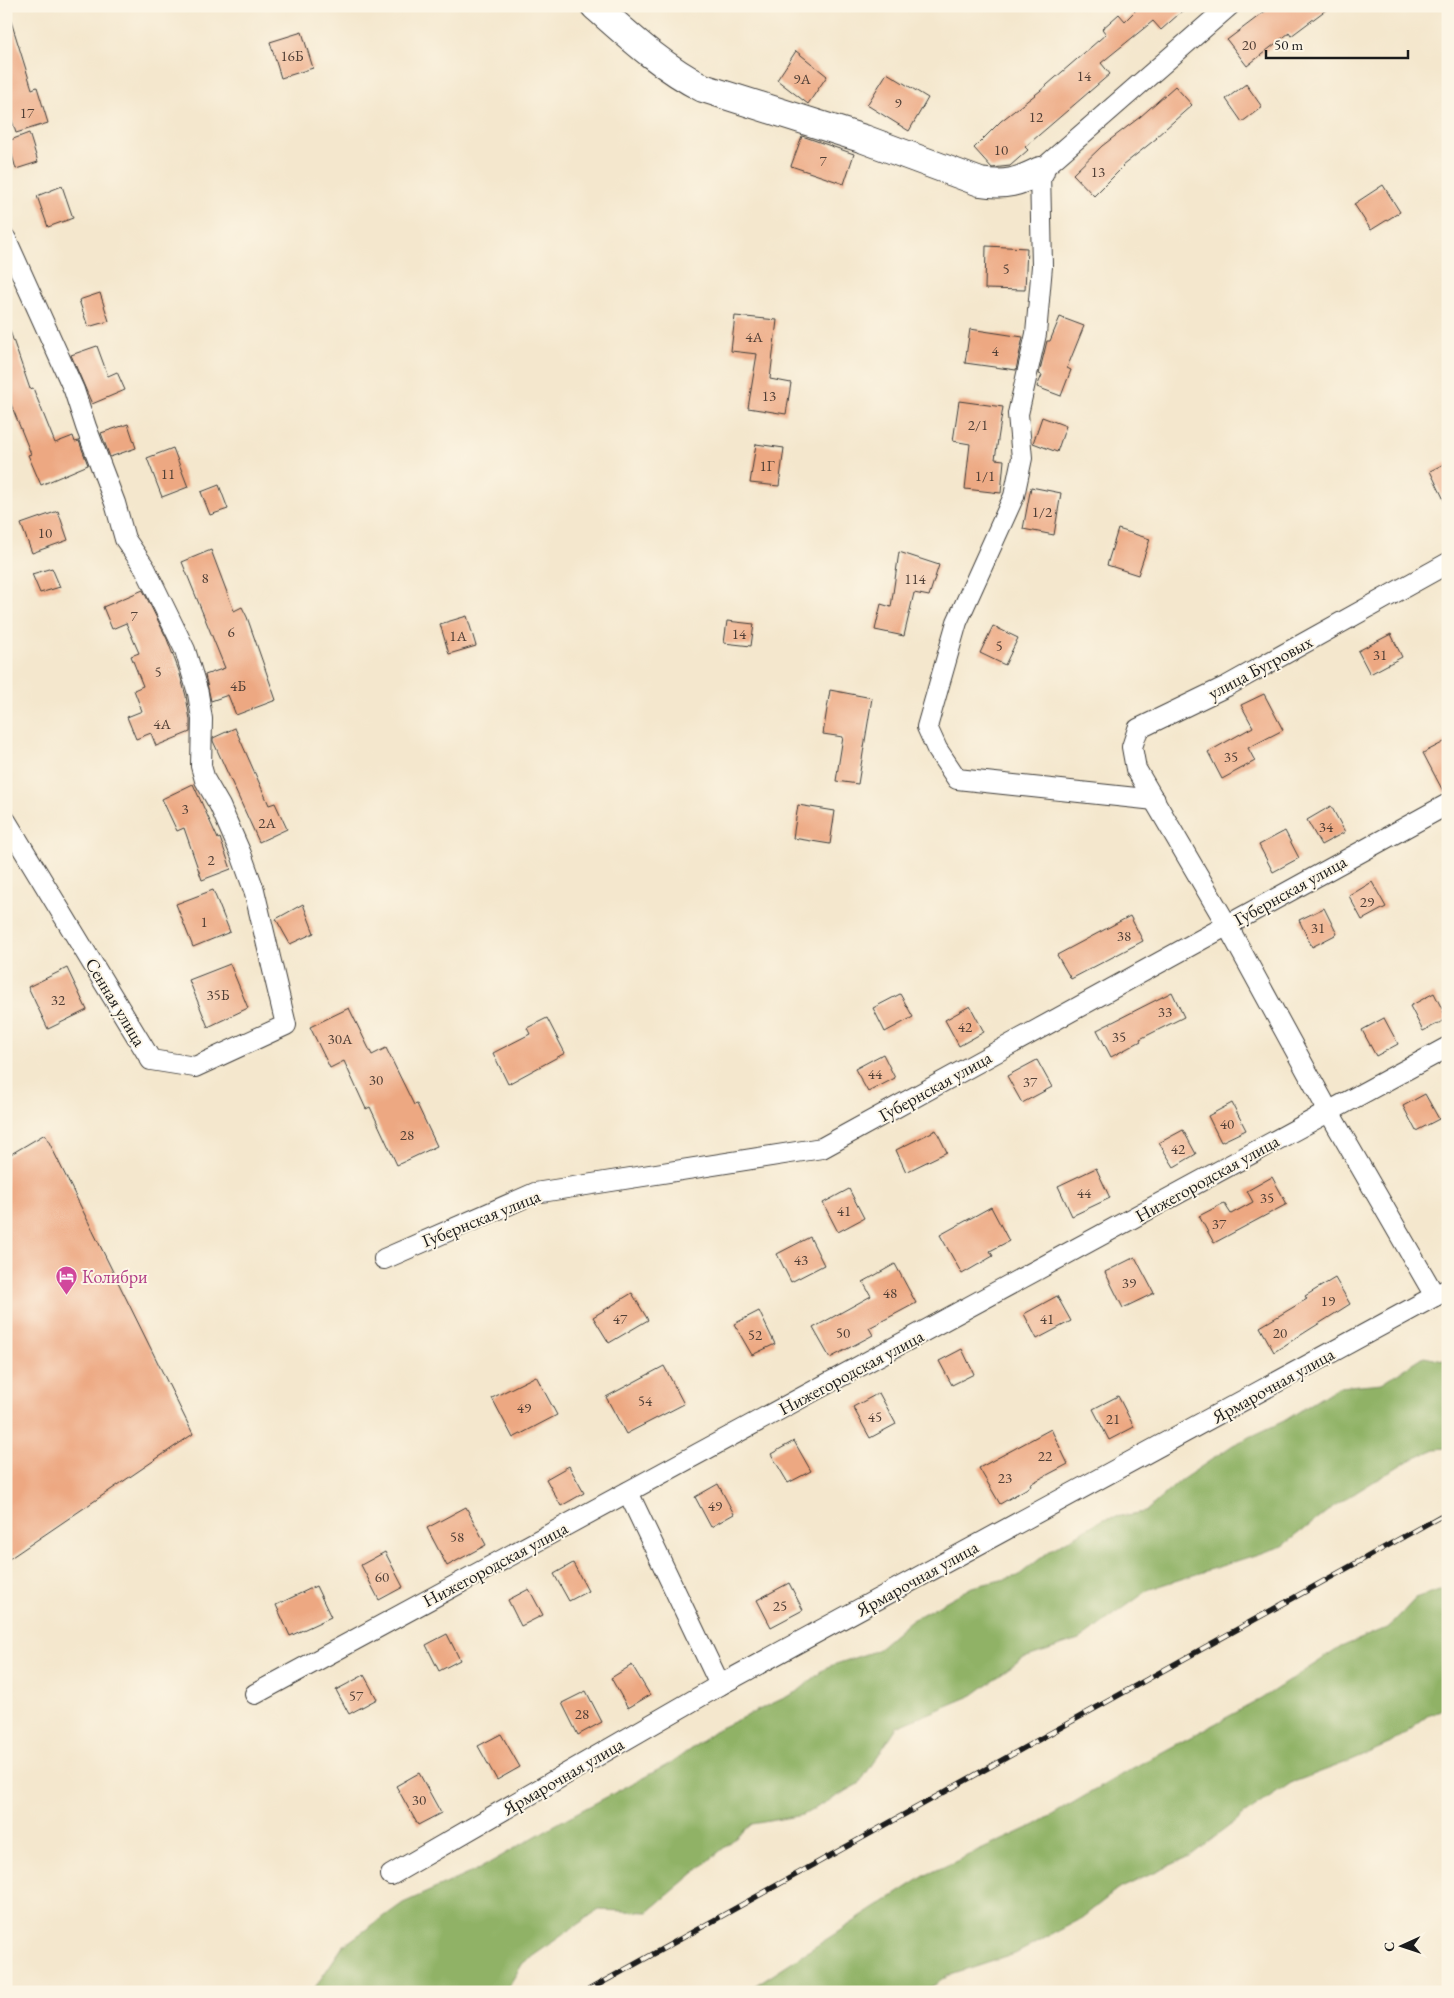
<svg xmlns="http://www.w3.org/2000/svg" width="1454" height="1998" viewBox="0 0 1454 1998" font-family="'EB Garamond',serif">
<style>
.forest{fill:#90b266;stroke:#566741}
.building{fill:#eda882}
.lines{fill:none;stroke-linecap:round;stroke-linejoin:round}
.street-casing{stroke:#3c3a37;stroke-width:22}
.secondary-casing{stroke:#3c3a37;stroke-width:30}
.street{stroke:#fff;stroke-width:20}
.secondary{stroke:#fff;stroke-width:28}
.rail-casing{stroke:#1c1c1c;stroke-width:5.5}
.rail{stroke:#fcf5e5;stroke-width:4;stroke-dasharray:11;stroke-linecap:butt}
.labels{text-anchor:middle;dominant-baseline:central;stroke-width:4;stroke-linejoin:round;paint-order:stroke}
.number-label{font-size:15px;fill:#503f36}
.street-label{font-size:18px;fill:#1c1c1c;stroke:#fcf5e5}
.hotel-label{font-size:18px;fill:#b23c85;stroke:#fcf5e5;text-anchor:start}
</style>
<rect width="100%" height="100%" fill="#fcf5e5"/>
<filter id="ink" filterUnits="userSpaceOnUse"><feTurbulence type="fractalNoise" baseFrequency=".02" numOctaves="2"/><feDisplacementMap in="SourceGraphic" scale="10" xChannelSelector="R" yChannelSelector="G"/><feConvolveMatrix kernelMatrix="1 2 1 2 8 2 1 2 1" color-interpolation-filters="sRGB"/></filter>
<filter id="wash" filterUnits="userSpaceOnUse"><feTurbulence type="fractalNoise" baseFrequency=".0096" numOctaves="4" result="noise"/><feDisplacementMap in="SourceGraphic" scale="20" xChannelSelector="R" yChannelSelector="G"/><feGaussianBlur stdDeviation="1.12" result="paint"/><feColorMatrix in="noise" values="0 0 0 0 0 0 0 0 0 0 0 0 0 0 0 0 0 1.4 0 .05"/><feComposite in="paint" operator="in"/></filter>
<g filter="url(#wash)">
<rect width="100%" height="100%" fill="#f4e7cd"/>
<!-- forest -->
<g class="forest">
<polygon points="1424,1356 1448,1361 1448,1448 1435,1449 1402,1464 1334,1506 1283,1546 1150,1589 1079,1640 1024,1658 973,1695 897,1727 859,1784 803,1815 752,1824 648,1912 598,1910 523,1963 505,1992 312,1992 343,1946 403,1903 479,1869 567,1818 671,1763 720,1728 797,1692 827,1667 875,1651 910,1621 972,1587 1018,1576 1051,1550 1103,1519 1145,1512 1180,1481 1233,1445 1284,1421 1338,1387 1382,1383"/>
<polygon points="1448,1587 1448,1707 1430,1714 1391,1743 1347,1762 1291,1783 1245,1814 1190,1856 1117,1890 1079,1920 1015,1954 948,1976 924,1992 745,1992 926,1875 1035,1825 1131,1769 1261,1699 1341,1647 1389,1627 1416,1598"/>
</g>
<g id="blocks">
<!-- building -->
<g class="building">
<polygon points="1140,6 1188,6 1161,30 1153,21 1101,63 1110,74 1025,147 1028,150 1010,166 992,168 974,148 1001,121 1040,91 1106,34 1102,29 1119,14 1125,21"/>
<polygon points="1272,6 1331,6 1291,36 1289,33 1247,66 1227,40"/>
<polygon points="10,18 32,89 37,87 48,123 16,133 6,102 6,19"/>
<polygon points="302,32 313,68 281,78 270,42"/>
<polygon points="796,51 827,76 808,104 777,80"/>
<polygon points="887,73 928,98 909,131 867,105"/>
<polygon points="1246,84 1262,107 1242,122 1226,99"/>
<polygon points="1175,86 1192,105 1156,137 1157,138 1122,166 1123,167 1094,196 1073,174 1102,146 1140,117"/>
<polygon points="29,133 38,162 16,169 8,141"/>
<polygon points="802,136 854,154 844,184 791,166"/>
<polygon points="1383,185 1400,212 1371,230 1354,204"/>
<polygon points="62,186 73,218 48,227 37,196"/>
<polygon points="986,246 1027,248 1025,290 985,289"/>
<polygon points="100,293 109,321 88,327 79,300"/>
<polygon points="735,316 777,320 770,379 791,383 786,414 748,408 757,354 731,351"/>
<polygon points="1060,317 1084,326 1067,368 1071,370 1061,396 1037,387 1042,375 1039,374 1047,341 1050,341"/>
<polygon points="9,328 30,389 33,388 55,443 73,436 75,442 79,441 88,465 41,485 28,455 31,454 6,392 6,329"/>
<polygon points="970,329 1023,337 1016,370 965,363"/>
<polygon points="97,346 108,376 117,372 125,390 92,404 71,355"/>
<polygon points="959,401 1003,407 995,459 1004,460 1001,493 965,489 970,444 953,441"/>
<polygon points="1042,417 1066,426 1057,452 1033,443"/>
<polygon points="128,424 136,448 110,457 101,433"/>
<polygon points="756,444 784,448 779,486 750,483"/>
<polygon points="173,448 188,487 162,497 147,458"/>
<polygon points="1448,462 1448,508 1430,471"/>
<polygon points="219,485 228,509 210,515 201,492"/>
<polygon points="1031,487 1061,493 1054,535 1023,529"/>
<polygon points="58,511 68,540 32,553 21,524"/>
<polygon points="1118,529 1150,539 1138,575 1107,565"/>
<polygon points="211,550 234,611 242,607 247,617 276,700 236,715 228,695 211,701 205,675 225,668 182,562"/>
<polygon points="899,552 939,565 929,596 914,593 904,636 875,630 881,604 891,607"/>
<polygon points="52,568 60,587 40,593 32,574"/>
<polygon points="143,590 167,639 179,671 186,696 190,720 190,732 156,746 151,733 136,739 127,717 142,711 134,690 143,686 131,656 139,653 126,623 112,629 103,607"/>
<polygon points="467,616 476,646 449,654 440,624"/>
<polygon points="727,621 754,624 751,646 724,643"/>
<polygon points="993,626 1018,638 1005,665 980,653"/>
<polygon points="1391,634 1402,657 1370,674 1358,651"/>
<polygon points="830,690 872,698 858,784 836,781 843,737 823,734"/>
<polygon points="1264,694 1283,730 1248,748 1255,761 1222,779 1208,752 1253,727 1241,705"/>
<polygon points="235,728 269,805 275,803 287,829 259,842 213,741 213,738"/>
<polygon points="1448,740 1448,792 1444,793 1423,753"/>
<polygon points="193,784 218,839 220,838 231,869 202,880 184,828 177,831 162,799"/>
<polygon points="798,805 835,811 830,844 793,838"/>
<polygon points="1331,806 1345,832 1321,845 1307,820"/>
<polygon points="1285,831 1299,858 1273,872 1259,845"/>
<polygon points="1372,882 1386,907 1362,920 1349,896"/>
<polygon points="213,890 230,932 193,947 176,904"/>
<polygon points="303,904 314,933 290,944 276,919"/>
<polygon points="1324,908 1337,934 1312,947 1299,920"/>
<polygon points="1130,916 1143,941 1071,979 1057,955"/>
<polygon points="230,964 248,1008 208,1027 189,980"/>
<polygon points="67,968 87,1010 48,1029 28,987"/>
<polygon points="1172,992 1184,1017 1140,1039 1141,1041 1111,1057 1097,1030"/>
<polygon points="1434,993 1447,1019 1423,1031 1410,1006"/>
<polygon points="900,994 913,1017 885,1032 873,1008"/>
<polygon points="970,1006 984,1032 959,1046 945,1020"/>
<polygon points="349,1008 372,1055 386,1048 414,1105 417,1104 437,1146 397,1165 370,1107 366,1109 344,1061 330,1068 310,1027"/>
<polygon points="547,1018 565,1053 508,1084 493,1053 530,1034 527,1028"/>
<polygon points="1384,1018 1398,1044 1376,1056 1362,1030"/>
<polygon points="883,1054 895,1078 868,1092 855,1069"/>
<polygon points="1037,1060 1052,1087 1022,1103 1007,1076"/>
<polygon points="1425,1094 1439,1119 1416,1131 1403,1106"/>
<polygon points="1232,1103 1246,1130 1221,1142 1208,1116"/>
<polygon points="936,1130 947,1152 906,1172 896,1150"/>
<polygon points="1183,1130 1196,1154 1174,1167 1159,1143"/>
<polygon points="45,1134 193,1434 6,1561 6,1157"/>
<polygon points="1096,1168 1110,1198 1072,1216 1058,1186"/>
<polygon points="1272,1177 1287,1204 1214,1243 1199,1216 1224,1203 1231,1214 1253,1202 1247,1191"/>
<polygon points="849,1189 864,1218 838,1232 823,1203"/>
<polygon points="991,1207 1009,1241 990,1251 993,1256 962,1274 940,1235"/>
<polygon points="810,1237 824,1265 791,1282 777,1254"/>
<polygon points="1135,1257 1154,1293 1123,1308 1105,1272"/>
<polygon points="895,1264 916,1303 869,1328 873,1335 830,1358 813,1328 871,1296 863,1282"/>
<polygon points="1335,1278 1350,1304 1274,1352 1260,1327 1307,1299 1305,1296"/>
<polygon points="632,1293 648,1320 609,1343 593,1317"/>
<polygon points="1057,1296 1071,1321 1037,1339 1024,1314"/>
<polygon points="759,1311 775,1344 752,1355 734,1324"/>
<polygon points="962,1349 974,1374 952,1385 939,1361"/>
<polygon points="664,1366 684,1404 626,1434 606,1397"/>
<polygon points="536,1376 557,1415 513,1438 492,1398"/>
<polygon points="879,1393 896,1424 870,1438 853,1407"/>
<polygon points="1118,1396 1134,1427 1109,1440 1093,1409"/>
<polygon points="1051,1429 1068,1464 1030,1484 1031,1486 1000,1504 979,1468"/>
<polygon points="794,1441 811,1471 788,1483 771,1454"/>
<polygon points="569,1466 584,1493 561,1506 546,1479"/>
<polygon points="718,1484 734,1514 711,1527 695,1497"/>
<polygon points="466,1507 486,1545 447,1566 427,1528"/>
<polygon points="385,1552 403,1587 379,1600 361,1565"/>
<polygon points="573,1563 588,1591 569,1601 554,1574"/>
<polygon points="789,1583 803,1610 771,1627 757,1600"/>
<polygon points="316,1586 331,1617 290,1636 276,1605"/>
<polygon points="529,1589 543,1615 521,1626 508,1600"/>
<polygon points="447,1634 460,1660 439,1671 426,1645"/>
<polygon points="632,1665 650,1695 628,1708 611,1678"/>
<polygon points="364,1675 377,1699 349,1714 336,1690"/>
<polygon points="586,1691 602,1722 578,1735 562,1703"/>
<polygon points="501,1734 520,1767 497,1780 478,1746"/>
<polygon points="419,1773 441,1813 418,1825 396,1786"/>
</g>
</g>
</g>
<g filter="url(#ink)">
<use href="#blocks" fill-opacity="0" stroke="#3c3a37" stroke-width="1"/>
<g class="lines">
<defs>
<g id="street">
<polyline points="6,239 74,390 86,427 115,503 125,539 145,568 185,650 198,693 202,719 201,766 205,780 220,806 241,854 254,890 286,1025 195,1067 151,1060 6,821"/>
<polyline points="1155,800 957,779 937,749 927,727 957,622 1014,496 1022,458 1018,414 1036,334 1042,266 1040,171 1229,6"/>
<polyline points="384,1259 535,1193 822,1148 1448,804"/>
<polyline points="1435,1296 1329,1112 1227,925 1136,769 1132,747 1138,729 1227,686 1448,563"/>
<polyline points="628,1492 720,1685"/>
<polyline points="255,1694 1448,1047"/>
<polyline points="391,1875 720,1685 1448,1289"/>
</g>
<path id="secondary" d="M 595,6 C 629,36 662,67 703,88 L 864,139 L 980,182 C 1006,186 1018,182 1040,171"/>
</defs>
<!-- street casing -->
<use href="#street" class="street-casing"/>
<!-- secondary casing -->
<use href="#secondary" class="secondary-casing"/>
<!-- street -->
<use href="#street" class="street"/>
<!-- secondary -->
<use href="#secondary" class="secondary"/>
<defs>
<polyline id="rail" points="585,1992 1448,1512"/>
</defs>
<!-- rail casing -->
<use href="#rail" class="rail-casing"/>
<!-- rail -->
<use href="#rail" class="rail"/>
</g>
</g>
<!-- icons -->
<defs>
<symbol id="hotel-pin" viewBox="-11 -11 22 30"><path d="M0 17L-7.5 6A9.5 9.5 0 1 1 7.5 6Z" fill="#d1479c" stroke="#fcf5e5"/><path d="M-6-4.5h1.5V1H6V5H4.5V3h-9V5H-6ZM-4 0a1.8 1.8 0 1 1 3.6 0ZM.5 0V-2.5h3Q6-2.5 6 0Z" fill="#fff"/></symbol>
</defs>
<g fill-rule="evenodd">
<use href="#hotel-pin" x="54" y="1264" width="25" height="34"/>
</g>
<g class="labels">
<!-- number labels -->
<g class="number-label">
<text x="1249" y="44">20</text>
<text x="292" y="55">16Б</text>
<text x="1084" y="75">14</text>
<text x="802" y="78">9А</text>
<text x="898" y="102">9</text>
<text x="27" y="112">17</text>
<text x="1036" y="116">12</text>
<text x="1001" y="149">10</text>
<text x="823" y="160">7</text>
<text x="1098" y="171">13</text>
<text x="1006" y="268">5</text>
<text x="754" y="336">4А</text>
<text x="995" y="350">4</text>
<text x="769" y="395">13</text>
<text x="978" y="424">2/1</text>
<text x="767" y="465">1Г</text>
<text x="168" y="473">11</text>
<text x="985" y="475">1/1</text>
<text x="1042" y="511">1/2</text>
<text x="45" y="532">10</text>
<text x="205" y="577">8</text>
<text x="915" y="578">114</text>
<text x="134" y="615">7</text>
<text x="231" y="631">6</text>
<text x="739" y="633">14</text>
<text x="458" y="635">1А</text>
<text x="999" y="645">5</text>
<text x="1380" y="654">31</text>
<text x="158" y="671">5</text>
<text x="238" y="685">4Б</text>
<text x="162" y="723">4А</text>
<text x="1231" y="756">35</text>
<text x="185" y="808">3</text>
<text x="267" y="822">2А</text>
<text x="1326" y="826">34</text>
<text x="211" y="859">2</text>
<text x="1367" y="901">29</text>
<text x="204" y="921">1</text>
<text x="1318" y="927">31</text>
<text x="1124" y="935">38</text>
<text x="218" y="994">35Б</text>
<text x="58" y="999">32</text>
<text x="1165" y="1011">33</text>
<text x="965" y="1026">42</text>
<text x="1119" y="1036">35</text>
<text x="340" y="1038">30А</text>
<text x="875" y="1073">44</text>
<text x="376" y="1079">30</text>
<text x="1030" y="1081">37</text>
<text x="1227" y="1123">40</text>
<text x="407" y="1134">28</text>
<text x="1178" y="1148">42</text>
<text x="1084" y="1192">44</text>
<text x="1267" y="1197">35</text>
<text x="844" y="1210">41</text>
<text x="1219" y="1223">37</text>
<text x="801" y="1259">43</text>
<text x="1129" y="1282">39</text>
<text x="890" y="1292">48</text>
<text x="1328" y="1300">19</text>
<text x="620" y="1318">47</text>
<text x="1047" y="1318">41</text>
<text x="843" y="1332">50</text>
<text x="1280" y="1332">20</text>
<text x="755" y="1334">52</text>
<text x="645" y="1400">54</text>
<text x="524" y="1407">49</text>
<text x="875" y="1416">45</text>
<text x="1113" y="1418">21</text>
<text x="1045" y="1455">22</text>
<text x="1005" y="1477">23</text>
<text x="715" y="1505">49</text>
<text x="457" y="1536">58</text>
<text x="382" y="1576">60</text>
<text x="780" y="1605">25</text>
<text x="356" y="1695">57</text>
<text x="582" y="1713">28</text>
<text x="419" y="1799">30</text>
</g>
<!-- street labels -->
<g class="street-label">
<text transform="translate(1260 667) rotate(-28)">улица Бугровых</text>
<text transform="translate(1290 890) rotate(-29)">Губернская улица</text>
<text transform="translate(116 1002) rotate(59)">Сенная улица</text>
<text transform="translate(935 1086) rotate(-29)">Губернская улица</text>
<text transform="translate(1207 1178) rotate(-29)">Нижегородская улица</text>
<text transform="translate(481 1218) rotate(-22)">Губернская улица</text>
<text transform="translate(851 1372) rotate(-28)">Нижегородская улица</text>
<text transform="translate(1273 1385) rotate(-29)">Ярмарочная улица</text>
<text transform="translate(495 1564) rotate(-28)">Нижегородская улица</text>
<text transform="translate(917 1578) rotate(-29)">Ярмарочная улица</text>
<text transform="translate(563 1776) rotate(-30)">Ярмарочная улица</text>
</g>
<!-- hotel labels -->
<g class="hotel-label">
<text x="82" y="1276">Колибри</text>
</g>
</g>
<!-- margin -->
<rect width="1454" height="1998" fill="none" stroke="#fcf5e5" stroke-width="25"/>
<!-- north arrow -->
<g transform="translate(1402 1946) rotate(267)" stroke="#fcf5e5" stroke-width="4" paint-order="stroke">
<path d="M0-4L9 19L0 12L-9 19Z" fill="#1c1c1c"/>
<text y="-8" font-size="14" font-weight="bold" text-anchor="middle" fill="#1c1c1c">С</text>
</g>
<!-- scale -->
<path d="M1266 50v8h142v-8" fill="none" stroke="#1c1c1c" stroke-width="2.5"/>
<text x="1274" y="50" font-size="15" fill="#1c1c1c" stroke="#fcf5e5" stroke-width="4" paint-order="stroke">50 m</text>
</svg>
